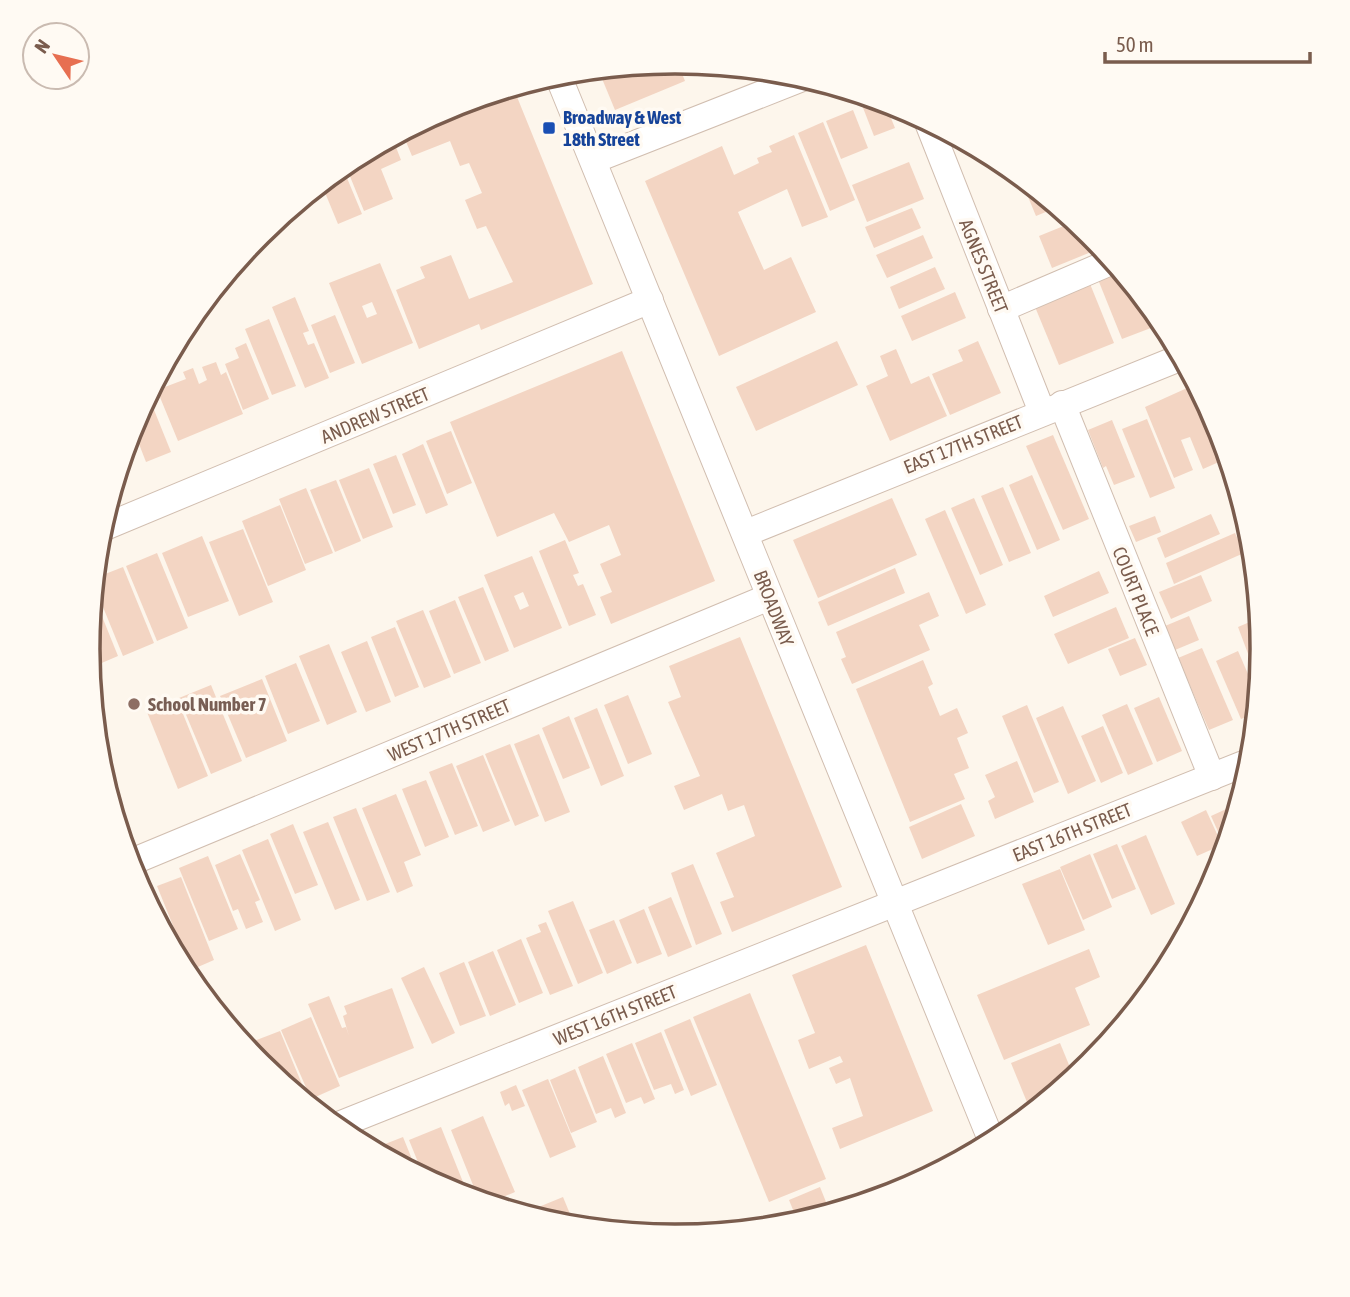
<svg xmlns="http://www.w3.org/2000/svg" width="1350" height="1297" viewBox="0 0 1350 1297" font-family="'Asap Condensed',sans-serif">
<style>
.building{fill:#f3d5c3;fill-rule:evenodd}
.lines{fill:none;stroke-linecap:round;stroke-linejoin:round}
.minor-casing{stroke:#d1beb0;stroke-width:28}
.minor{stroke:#fff;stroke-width:26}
.transit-dot{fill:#1a4fb4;stroke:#fffaf3;stroke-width:2.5}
.education-dot{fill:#8d6e63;stroke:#fffaf3;stroke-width:2.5}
.labels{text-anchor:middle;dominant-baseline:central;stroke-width:7;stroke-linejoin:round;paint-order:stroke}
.transit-label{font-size:19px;font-weight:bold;fill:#164399;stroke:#fffaf3;text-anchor:start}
.street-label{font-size:19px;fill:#7a5c4d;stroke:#fffaf3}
.education-label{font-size:19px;font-weight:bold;fill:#785e54;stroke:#fffaf3;text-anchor:start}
.rim{fill:none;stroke:#7a5c4d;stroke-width:3.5}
</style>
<rect width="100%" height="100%" fill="#fdf6ec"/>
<!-- building -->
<g class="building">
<polygon points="677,61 685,81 615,110 598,69"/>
<polygon points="513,87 593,284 481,330 479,324 419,349 396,290 425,278 420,267 451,255 469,299 513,282 486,226 477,229 465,200 482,193 469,163 460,166 450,141 412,156 402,132 451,106"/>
<polygon points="869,97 884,101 895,128 874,136 860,100"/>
<polygon points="853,110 868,148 841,159 826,121"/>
<polygon points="823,122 855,200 830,211 798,133"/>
<polygon points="794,135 828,217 802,227 787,189 738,212 764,270 791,257 816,312 719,356 645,181 722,146 734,175 759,163 757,158 772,152 769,146"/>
<polygon points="392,137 401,160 381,169 393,199 364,211 345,164"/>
<polygon points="909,162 924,199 867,222 852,185"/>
<polygon points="342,166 362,214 338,224 321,183"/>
<polygon points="1019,175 1041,193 1058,207 1036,216"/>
<polygon points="912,208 921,228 874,248 865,227"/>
<polygon points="1076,221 1089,233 1096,250 1052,268 1039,236"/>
<polygon points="923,235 933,258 887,278 876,255"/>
<path d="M 380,263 L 413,343 L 362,364 L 329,283 ZM 372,302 L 377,314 L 367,318 L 362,306 Z"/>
<polygon points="935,267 945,289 899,309 890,287"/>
<polygon points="1119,268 1164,323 1122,339 1097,277"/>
<polygon points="1088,279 1114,343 1059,365 1033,302"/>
<polygon points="955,292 966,318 912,341 901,316"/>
<polygon points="295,297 309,331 303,333 308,345 314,343 329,378 305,388 272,307"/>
<polygon points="335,315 355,363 330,373 311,325"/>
<polygon points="269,319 296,386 272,395 245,329"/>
<polygon points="837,341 858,385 756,431 736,387"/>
<polygon points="978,341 1001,393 950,415 932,374 963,361 958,350"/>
<polygon points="246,343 269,399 243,410 225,364 239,358 235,348"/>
<polygon points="896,349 911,384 929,376 947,416 890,441 866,386 888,376 880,356"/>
<polygon points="622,351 715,581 611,624 600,597 612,592 600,564 621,555 609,525 569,542 554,513 497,537 450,422"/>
<polygon points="216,362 221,375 226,372 243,414 178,441 157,390 186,379 183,372 193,368 199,384 207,380 202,367"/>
<polygon points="1196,384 1228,458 1203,469 1190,437 1181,440 1193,470 1174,478 1145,407"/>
<polygon points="148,395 171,452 146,462 132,426"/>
<polygon points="1147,419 1175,488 1150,498 1122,429"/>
<polygon points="1112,420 1135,477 1114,485 1106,466 1103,468 1088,430"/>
<polygon points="451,431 472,483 447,494 426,441"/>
<polygon points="1053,435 1089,519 1063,530 1026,446"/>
<polygon points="423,444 448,505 426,514 402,454"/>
<polygon points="396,455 416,505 393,514 373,464"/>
<polygon points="369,468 393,527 363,539 339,480"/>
<polygon points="1032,475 1060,540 1037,550 1009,485"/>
<polygon points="336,480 361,541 335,552 310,490"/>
<polygon points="1003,487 1031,553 1009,562 981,496"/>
<polygon points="306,488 333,553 305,564 279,499"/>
<polygon points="892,498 917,555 818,598 793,540"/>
<polygon points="974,498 1003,565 980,575 951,508"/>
<polygon points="280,505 306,570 268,586 242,521"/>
<polygon points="945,510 986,605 966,614 925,519"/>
<polygon points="1211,514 1220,534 1165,558 1157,538"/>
<polygon points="1155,516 1161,532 1136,542 1129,526"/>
<polygon points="243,529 273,602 239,616 209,542"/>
<polygon points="1235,533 1244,553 1174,584 1166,563"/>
<polygon points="202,536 229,601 188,617 162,553"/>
<polygon points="565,540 579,573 573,575 578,586 583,584 596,615 569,626 539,551"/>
<polygon points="157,553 188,628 157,641 126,566"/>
<path d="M 532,556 L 562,628 L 514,648 L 484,575 ZM 523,592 L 529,606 L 520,610 L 514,596 Z"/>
<polygon points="123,567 154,643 123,656 94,585 95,578"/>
<polygon points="895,568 905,593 828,626 818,602"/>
<polygon points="1099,571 1109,593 1053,617 1044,596"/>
<polygon points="1201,575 1212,601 1171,619 1159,592"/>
<polygon points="483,587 509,651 485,661 458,597"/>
<polygon points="929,592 939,616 919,625 930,650 852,684 841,659 846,657 836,632"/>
<polygon points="93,594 118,656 90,668 88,648"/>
<polygon points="455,600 481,663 454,674 429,611"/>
<polygon points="1116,607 1129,638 1068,664 1054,634"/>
<polygon points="423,610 451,677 424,688 396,621"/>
<polygon points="1189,616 1199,640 1175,650 1165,626"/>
<polygon points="1259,618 1262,649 1259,683 1238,627"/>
<polygon points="395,627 419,687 395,697 371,637"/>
<polygon points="740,637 842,887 732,932 720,902 734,897 716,853 755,836 744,805 728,811 722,794 684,810 674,786 700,776 668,702 681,697 669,666"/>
<polygon points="1135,638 1147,665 1120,676 1108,649"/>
<polygon points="367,641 391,702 366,712 341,652"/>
<polygon points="329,644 357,712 327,725 299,656"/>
<polygon points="1202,648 1233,720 1209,730 1178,658"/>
<polygon points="1238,651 1258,697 1256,713 1241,719 1216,661"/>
<polygon points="923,660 933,684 928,687 940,716 957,708 968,733 957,738 969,768 954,774 965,799 910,822 856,689"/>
<polygon points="296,663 320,721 288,734 265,676"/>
<polygon points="262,679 287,741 246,758 220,696"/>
<polygon points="211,685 242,761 211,774 179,698"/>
<polygon points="628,695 652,754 628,764 604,705"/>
<polygon points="1159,697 1182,751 1157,762 1134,708"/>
<polygon points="177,699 208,776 178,789 147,712"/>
<polygon points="1127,704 1153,764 1128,775 1102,715"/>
<polygon points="1027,705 1059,782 1034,793 1002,716"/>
<polygon points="1063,706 1096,781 1068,794 1036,718"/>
<polygon points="597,708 624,776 601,786 574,718"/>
<polygon points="569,716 590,768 563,779 542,728"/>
<polygon points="1103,726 1123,773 1101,783 1081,736"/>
<polygon points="539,734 570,812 545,822 514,744"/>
<polygon points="510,744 539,816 515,826 485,754"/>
<polygon points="483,755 510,821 483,832 456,766"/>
<polygon points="1017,761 1034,802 995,819 988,801 995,797 985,775"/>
<polygon points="452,763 478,826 455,835 429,772"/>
<polygon points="426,780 449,837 425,847 402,789"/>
<polygon points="396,794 421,855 404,862 413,886 397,893 362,808"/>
<polygon points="961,804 975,836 922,859 909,827"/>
<polygon points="1235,805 1237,809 1225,847 1211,816"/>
<polygon points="356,808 390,892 367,901 333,817"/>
<polygon points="1206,810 1222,845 1197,856 1181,822"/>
<polygon points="328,822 360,900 335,910 303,832"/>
<polygon points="293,824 318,885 295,894 270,834"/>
<polygon points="1146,835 1175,904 1151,915 1121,846"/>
<polygon points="268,839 301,920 275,931 242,850"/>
<polygon points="1117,844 1136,889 1112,899 1093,854"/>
<polygon points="240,854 260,900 255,902 263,922 246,929 238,909 233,911 215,865"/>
<polygon points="1090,854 1112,907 1083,920 1060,867"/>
<polygon points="208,856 238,929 209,941 179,868"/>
<polygon points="693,864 722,934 696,945 671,873"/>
<polygon points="1060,869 1085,930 1048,945 1022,884"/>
<polygon points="181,877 214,960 191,970 157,886"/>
<polygon points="152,888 178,950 174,952 143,892"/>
<polygon points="671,897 692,947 668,957 648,907"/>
<polygon points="573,901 603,973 578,984 548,911"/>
<polygon points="644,909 662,954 637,964 619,920"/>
<polygon points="614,920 632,963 607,974 589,930"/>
<polygon points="546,922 573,986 550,995 526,938 541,932 538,925"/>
<polygon points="521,939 543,993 519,1003 497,950"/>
<polygon points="866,945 933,1111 840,1149 832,1128 863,1116 850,1078 836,1084 829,1068 843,1062 840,1056 809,1069 798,1040 815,1033 792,975"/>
<polygon points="1089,949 1100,977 1075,988 1090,1025 1004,1060 977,995"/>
<polygon points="493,951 516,1005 490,1016 468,962"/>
<polygon points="464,962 486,1016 460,1026 439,973"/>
<polygon points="424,967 455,1033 432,1044 401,978"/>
<polygon points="392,988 414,1048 339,1078 308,1004 329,996 342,1028 346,1027 349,1036 343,1016 347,1014 344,1006"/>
<polygon points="750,993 826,1179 769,1202 693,1017"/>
<polygon points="311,1017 340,1086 311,1099 281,1030"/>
<polygon points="690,1019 717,1085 691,1096 664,1030"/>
<polygon points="243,1029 253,1055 234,1032"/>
<polygon points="280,1031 306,1094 300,1097 265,1068 254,1041"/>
<polygon points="661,1032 684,1090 675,1094 671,1084 654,1090 635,1043"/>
<polygon points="632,1043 655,1099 644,1104 641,1097 626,1103 606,1054"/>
<polygon points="1060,1043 1074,1077 1031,1112 1011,1063"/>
<polygon points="603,1056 626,1113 615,1118 611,1108 596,1114 578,1067"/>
<polygon points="575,1069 597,1122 571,1133 550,1080"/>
<polygon points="548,1079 576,1147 550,1158 522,1090"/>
<polygon points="516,1085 525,1106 512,1111 509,1103 505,1106 500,1092"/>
<polygon points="483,1116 515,1192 489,1203 479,1200 451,1130"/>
<polygon points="441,1127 469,1197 424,1177 409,1140"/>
<polygon points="403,1137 418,1174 364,1145 373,1141 375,1148"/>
<polygon points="931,1172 899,1191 883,1196 881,1193"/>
<polygon points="820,1187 830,1212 798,1222 789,1200"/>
<polygon points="563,1197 575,1226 524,1213"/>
</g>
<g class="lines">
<defs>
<g id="minor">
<polyline points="557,73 992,1142"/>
<polyline points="927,120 1042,412"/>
<polyline points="594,160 805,77"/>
<polyline points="1001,309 1113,261"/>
<polyline points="1062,404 1212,777"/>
<polyline points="100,529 650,300"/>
<polyline points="746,533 1182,357"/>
<polyline points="129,863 769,597"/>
<polyline points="336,1126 1251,761"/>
</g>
</defs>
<!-- minor casing -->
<use href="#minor" class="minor-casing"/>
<!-- minor -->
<use href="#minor" class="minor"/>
</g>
<!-- markers -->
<rect class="transit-dot" x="542" y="121" width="14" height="14" rx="3.5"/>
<circle class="education-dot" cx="134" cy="704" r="7"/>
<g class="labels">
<!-- transit labels -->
<g class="transit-label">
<text x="563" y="117">Broadway &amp; West<tspan x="563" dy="22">18th Street</tspan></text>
</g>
<!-- street labels -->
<g class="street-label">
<text transform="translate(984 266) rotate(68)">AGNES STREET</text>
<text transform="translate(375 415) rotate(-23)">ANDREW STREET</text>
<text transform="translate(963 444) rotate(-22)">EAST 17TH STREET</text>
<text transform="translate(1136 591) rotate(68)">COURT PLACE</text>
<text transform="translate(774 608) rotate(69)">BROADWAY</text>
<text transform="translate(449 730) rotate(-23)">WEST 17TH STREET</text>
<text transform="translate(1072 832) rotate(-22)">EAST 16TH STREET</text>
<text transform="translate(615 1015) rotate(-22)">WEST 16TH STREET</text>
</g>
<!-- education labels -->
<g class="education-label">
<text x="148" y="704">School Number 7</text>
</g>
</g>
<!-- crop -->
<path d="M0 0H1350V1297H0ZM100 649a575 575 0 1 1 1150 0a575 575 0 1 1-1150 0Z" fill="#fffaf3" fill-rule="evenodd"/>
<path class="rim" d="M100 649a575 575 0 1 1 1150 0a575 575 0 1 1-1150 0Z"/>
<!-- north arrow -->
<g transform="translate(56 56) rotate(305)"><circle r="33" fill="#fffaf3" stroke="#cabbb1" stroke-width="2"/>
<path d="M0-5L12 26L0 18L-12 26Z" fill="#e76f51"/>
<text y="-10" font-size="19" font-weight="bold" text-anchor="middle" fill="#7a5c4d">N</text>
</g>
<!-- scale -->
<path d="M1105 52v10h205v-10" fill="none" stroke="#7a5c4d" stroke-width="3.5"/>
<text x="1116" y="52" font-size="21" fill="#7a5c4d" stroke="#fffaf3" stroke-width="5" paint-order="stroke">50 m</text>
</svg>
